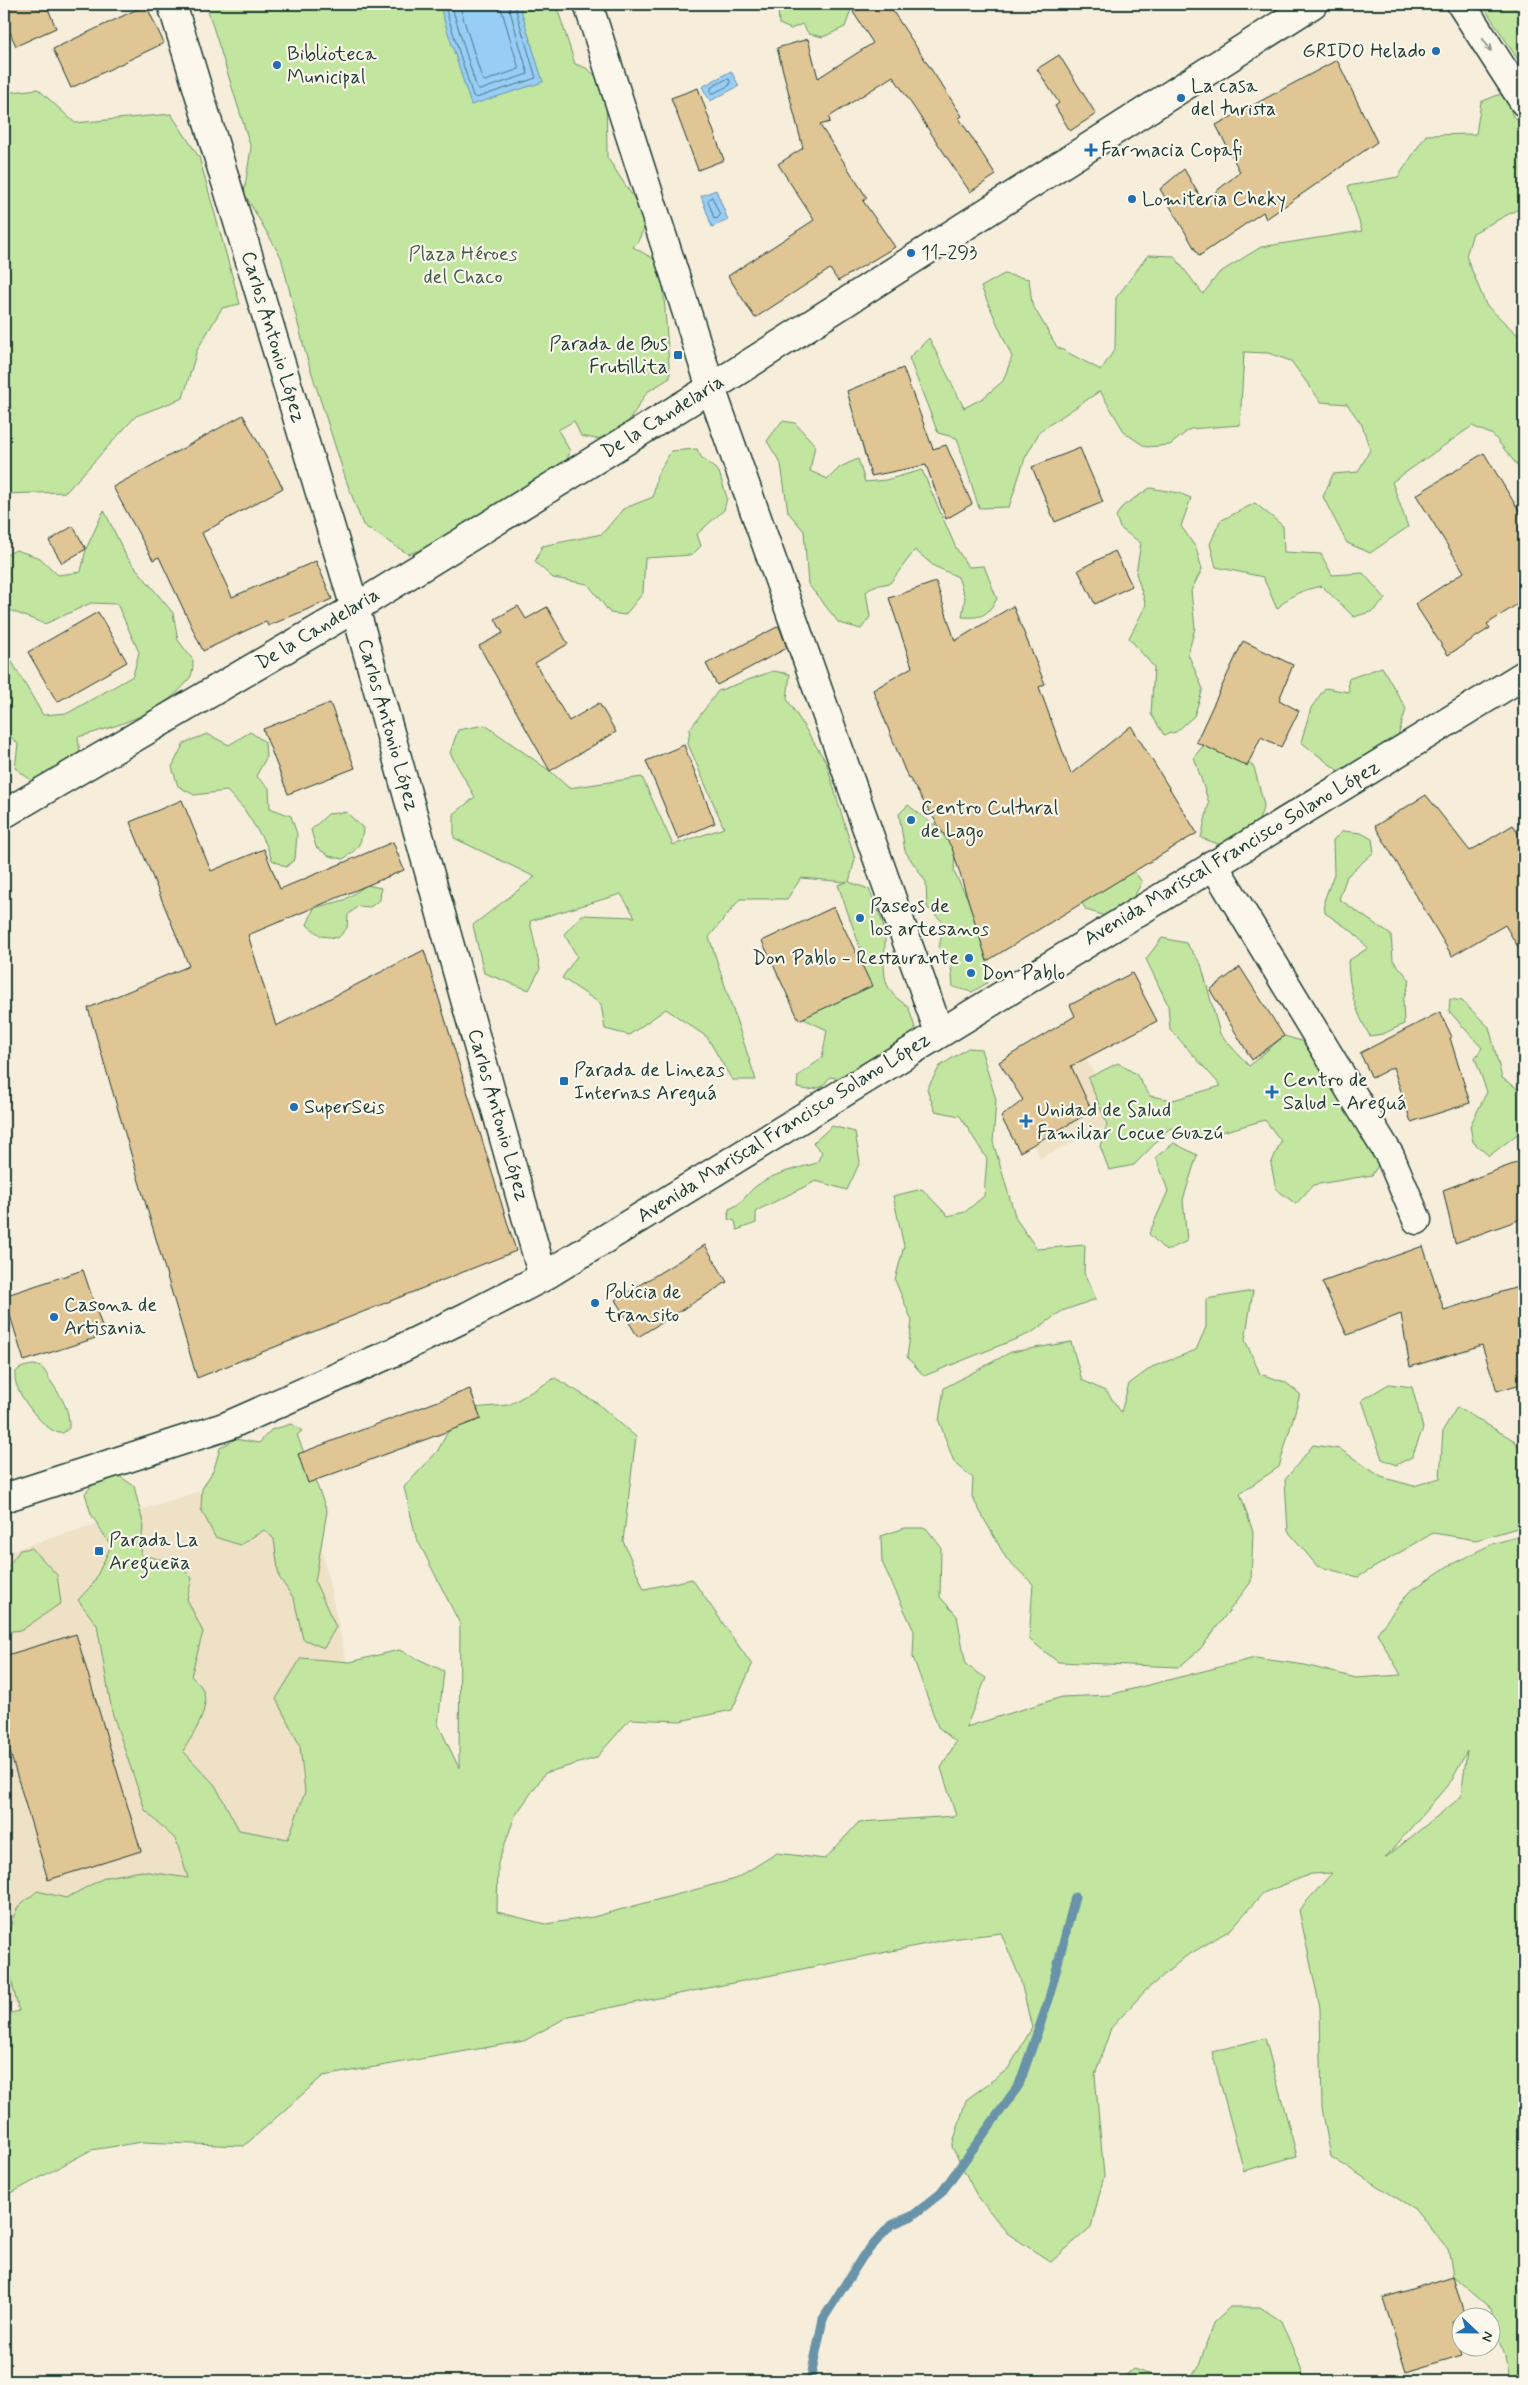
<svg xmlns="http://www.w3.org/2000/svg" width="1528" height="2385" viewBox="0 0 1528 2385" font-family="Mynerve,sans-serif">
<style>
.built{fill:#efe1c6}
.green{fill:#c2e6a0;stroke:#70926a;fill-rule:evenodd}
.water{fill:#98cdf6;stroke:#6893a8}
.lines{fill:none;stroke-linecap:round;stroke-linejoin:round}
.shore{stroke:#4f7782;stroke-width:1}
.stream{stroke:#6893a8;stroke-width:9}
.building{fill:#e0c595;stroke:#1f3d34}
.street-casing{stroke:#1f3d34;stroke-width:31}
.primary-casing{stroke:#1f3d34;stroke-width:31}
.street{stroke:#fbf7ec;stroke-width:28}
.primary{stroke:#fbf7ec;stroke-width:28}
.oneway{stroke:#8d9a90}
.poi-dot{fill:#1f6fb2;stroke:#fbf7ec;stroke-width:2}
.labels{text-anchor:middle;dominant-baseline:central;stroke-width:4.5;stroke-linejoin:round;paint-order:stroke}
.poi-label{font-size:20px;fill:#1f3d34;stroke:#fbf7ec;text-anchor:start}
.park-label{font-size:20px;fill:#405f4a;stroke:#fbf7ec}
.street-label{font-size:20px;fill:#1f3d34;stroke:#fbf7ec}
</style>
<rect width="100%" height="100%" fill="#f6eddb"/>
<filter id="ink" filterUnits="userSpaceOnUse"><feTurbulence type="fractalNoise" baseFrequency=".02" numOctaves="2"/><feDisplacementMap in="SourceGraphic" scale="10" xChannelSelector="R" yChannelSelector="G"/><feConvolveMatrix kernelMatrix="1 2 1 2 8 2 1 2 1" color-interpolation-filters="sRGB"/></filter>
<g filter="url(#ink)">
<!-- built -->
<g class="built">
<polygon points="1077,1041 1119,1121 1040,1158 1024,1125"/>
<polygon points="302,1459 396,1890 4,2007 4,1553"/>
</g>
<!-- green -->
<g class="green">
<polygon points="206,4 556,4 575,64 586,68 606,84 607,157 648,220 637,243 633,247 654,259 663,283 670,378 647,392 621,434 596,439 581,436 574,421 558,430 570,451 562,476 467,535 408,554 363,525 346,480 306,355 281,257 244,193 251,148"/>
<polygon points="781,4 853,4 845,27 823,37 809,34 802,24 791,29 779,24 778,9"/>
<polygon points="1482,4 1512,4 1524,22 1524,69"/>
<polygon points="38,89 75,123 171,114 199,157 240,304 222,308 197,350 183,398 136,416 66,492 4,494 4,93"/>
<polygon points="1505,92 1513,117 1524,124 1524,206 1473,233 1466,256 1486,305 1520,337 1524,338 1524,474 1493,435 1472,426 1392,482 1408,527 1370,553 1347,543 1323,497 1333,474 1358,472 1370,450 1362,425 1347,404 1321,402 1291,361 1268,353 1244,352 1240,425 1190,429 1170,445 1146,447 1125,433 1100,391 1040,431 1025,458 1009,507 979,508 957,438 938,433 909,358 929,338 964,408 983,398 1003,381 1012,357 981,287 1004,274 1029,279 1032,304 1057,347 1101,370 1115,349 1116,298 1148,255 1174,256 1203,294 1219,273 1261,247 1362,231 1348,186 1398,177 1426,135 1476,134 1481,102"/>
<path d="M 782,421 L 795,423 L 815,445 L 810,471 L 828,479 L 840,467 L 858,459 L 865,482 L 886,480 L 922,470 L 955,546 L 968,567 L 984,566 L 997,599 C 986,616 983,618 962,617 L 965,598 L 958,577 L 934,566 L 915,550 L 890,583 L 874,586 L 866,592 L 870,617 L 861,629 L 839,623 L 808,584 L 804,531 L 788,512 L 781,464 L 767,441 Z"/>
<polygon points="697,449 701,457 719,472 727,498 724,510 697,534 701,546 692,555 645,558 643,593 625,615 610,613 588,584 553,578 535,562 542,546 602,534 623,509 653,497 657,475 671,451"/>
<polygon points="1150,488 1179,493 1191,498 1181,526 1196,548 1202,569 1191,591 1195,628 1188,654 1203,689 1194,716 1176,732 1164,735 1151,714 1154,667 1129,638 1146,605 1136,573 1141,543 1120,528 1116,516 1123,506"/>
<path d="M 1255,503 L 1283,526 L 1284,552 L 1321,554 L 1332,575 L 1363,573 L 1386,599 L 1373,611 L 1354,617 L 1322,586 C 1302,590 1291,594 1277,609 L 1263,577 L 1216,567 L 1210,544 L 1220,521 Z"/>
<path d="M 104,510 L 126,556 L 173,613 L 178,640 L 193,660 C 193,666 193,674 189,679 C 166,712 115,727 78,737 L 81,763 L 36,784 L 15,768 L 18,744 L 4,730 L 4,648 L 43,715 L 68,713 L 133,676 L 139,652 L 117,604 L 91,603 L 45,624 L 4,608 L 4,556 L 16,550 L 40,558 L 58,575 L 81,572 L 86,549 Z"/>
<polygon points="1382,667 1406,709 1399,733 1365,772 1341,773 1301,742 1311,708 1325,688 1349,692 1348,679"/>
<path d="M 773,671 L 790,674 L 787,699 L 826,762 L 855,859 L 849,882 L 869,889 C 874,901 882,916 884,929 C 889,959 872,986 908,1006 L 917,1034 L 867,1083 L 830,1077 L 822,1087 L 809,1090 L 797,1088 L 798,1076 L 822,1058 L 827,1030 L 804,1019 L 808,1008 L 856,972 L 861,950 L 838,885 L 847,882 L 801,878 L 787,899 L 740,899 L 709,937 L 756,1080 L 732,1080 L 707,1037 L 666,1009 L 629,1035 L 605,1029 L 601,1004 L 562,978 L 577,956 L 564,934 L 582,915 L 635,917 L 621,894 L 530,921 L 540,969 L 529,990 L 484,973 L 473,925 L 535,877 L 454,838 L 454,814 L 475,797 L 450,753 L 458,730 L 485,725 L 550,771 L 569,788 L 642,777 L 673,845 L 724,828 L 688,744 L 690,729 L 718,691 Z"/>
<polygon points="250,732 265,742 266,758 256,776 269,788 270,808 291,816 297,834 295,859 286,867 272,860 266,844 244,809 227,791 194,795 178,786 172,767 184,743 207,734 229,745"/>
<polygon points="1214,745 1238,754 1254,767 1264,805 1256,829 1236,850 1201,838 1209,803 1194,757 1202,747"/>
<polygon points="908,805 932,824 956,827 954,872 970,903 987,961 987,983 972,992 953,987 951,964 939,948 944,923 927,907 926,882 905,851 899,814"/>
<path d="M 346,812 L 363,828 C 362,844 357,850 343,859 L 329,856 L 316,847 L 311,830 L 328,814 Z"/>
<polygon points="1100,825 1142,882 1131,902 1109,917 1086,910 1056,855"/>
<path d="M 1343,831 L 1361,833 L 1372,839 L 1374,852 L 1347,876 L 1339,899 L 1391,935 L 1393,960 L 1410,980 L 1403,1001 L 1404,1024 L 1383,1034 L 1370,1036 C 1355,1011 1349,989 1348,961 L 1368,948 L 1353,932 L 1325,913 L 1324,901 L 1334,874 L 1333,840 Z"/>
<polygon points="367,885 381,888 380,900 370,907 358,906 348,915 347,928 338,938 321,936 307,925 314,908 344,900"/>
<polygon points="1162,938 1186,943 1201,964 1220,1034 1249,1066 1284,1036 1319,1046 1324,1077 1347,1090 1385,1154 1372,1175 1313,1185 1296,1204 1276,1189 1271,1164 1281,1141 1265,1120 1193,1140 1170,1128 1134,1165 1109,1170 1100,1146 1107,1124 1088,1078 1118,1063 1136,1074 1150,1096 1173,1100 1221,1086 1170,1029 1168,1005 1146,959"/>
<polygon points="1450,999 1462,1001 1489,1027 1502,1078 1524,1093 1524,1129 1489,1156 1473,1142 1470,1126 1487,1092 1475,1058 1482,1048 1449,1011"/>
<polygon points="968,1048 981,1049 996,1100 993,1142 1016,1219 1037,1249 1085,1245 1084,1273 1096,1299 1062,1311 1031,1333 924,1376 907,1357 912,1321 895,1280 904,1246 893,1196 922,1189 948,1216 965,1212 984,1196 987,1159 960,1116 935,1111 927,1089 940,1066"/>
<path d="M 832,1126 L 855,1132 L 860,1162 L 847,1190 L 816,1181 L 756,1211 L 756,1223 L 737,1230 L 735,1221 L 728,1219 L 729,1209 C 744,1203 744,1196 755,1187 C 772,1173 796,1169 817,1163 L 822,1152 L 813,1143 Z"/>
<polygon points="1174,1143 1197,1155 1183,1200 1187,1241 1166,1251 1149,1234 1168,1191 1156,1157"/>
<polygon points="1253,1291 1245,1340 1260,1374 1285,1382 1300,1394 1279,1467 1240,1493 1253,1532 1251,1582 1200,1649 1179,1667 1058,1662 1029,1639 1033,1584 1006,1558 972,1497 973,1478 954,1462 939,1421 944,1388 1011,1352 1071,1342 1082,1380 1107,1392 1121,1412 1129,1384 1152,1367 1196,1350 1206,1327 1206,1299"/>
<path d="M 33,1365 C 46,1366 45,1374 52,1383 C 62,1399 70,1409 69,1428 L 63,1433 C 60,1432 55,1431 52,1430 C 40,1424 9,1386 16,1372 C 19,1367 27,1366 33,1365 Z"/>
<path d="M 555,1378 L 597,1403 L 636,1437 L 623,1541 L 644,1589 L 692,1579 L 752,1665 L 732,1710 L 680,1721 L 630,1719 L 596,1758 L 545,1773 L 515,1816 L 498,1863 L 497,1912 L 545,1924 L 593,1917 L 735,1879 L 777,1853 L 825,1859 L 859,1822 L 956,1816 L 941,1768 L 956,1742 L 938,1727 L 913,1657 L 914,1631 L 882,1562 L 881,1536 L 905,1528 L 926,1528 L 941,1547 L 940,1597 L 957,1616 L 966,1665 L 986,1678 L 966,1727 L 1062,1697 L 1109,1695 L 1255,1658 L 1305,1665 L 1356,1678 L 1401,1675 L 1377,1633 L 1409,1592 L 1448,1566 L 1492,1544 L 1524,1535 L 1524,2381 L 1509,2381 L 1505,2355 L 1490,2308 L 1453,2276 L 1448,2249 L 1416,2210 L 1331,2157 L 1322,2108 L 1320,2008 L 1299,1910 L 1332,1873 L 1311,1874 L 1263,1893 L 1230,1930 L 1185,1957 L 1145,1991 L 1111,2028 L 1095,2075 L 1104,2176 L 1091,2227 L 1051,2262 L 1007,2233 L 976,2194 L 952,2147 L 966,2100 L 1008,2069 L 1032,2028 L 1020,1978 L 1001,1933 L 951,1939 L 569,2016 L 524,2041 L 323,2076 L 244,2146 L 142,2142 L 91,2150 L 4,2197 L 4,2015 L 19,2011 C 10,1976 0,1942 17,1909 C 21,1902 31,1897 37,1891 L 66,1898 L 106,1877 L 142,1871 L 188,1878 L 176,1840 L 145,1810 L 112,1712 L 97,1625 L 78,1600 L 93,1584 L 111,1546 L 91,1514 L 85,1493 L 109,1469 L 134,1486 L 143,1523 L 141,1555 L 177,1563 L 192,1578 L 187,1599 L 203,1632 L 191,1676 C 194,1680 200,1684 202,1688 C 212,1709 193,1734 183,1751 L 215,1785 L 239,1830 L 288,1839 L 305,1792 L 300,1746 L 276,1699 L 301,1658 L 350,1662 L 399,1650 L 444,1671 L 438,1724 L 459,1768 L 460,1624 L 416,1537 L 404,1487 L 437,1452 L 460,1409 L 509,1405 ZM 1467,1751 L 1461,1797 L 1385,1858 L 1452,1780 Z"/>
<polygon points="1389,1384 1412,1387 1423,1428 1412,1457 1396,1465 1382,1459 1362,1400"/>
<polygon points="1457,1407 1515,1441 1524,1459 1524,1526 1476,1540 1433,1533 1358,1577 1317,1566 1288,1531 1285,1480 1313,1445 1340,1449 1381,1477 1414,1486 1440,1478 1443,1430"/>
<polygon points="291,1424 302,1431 297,1435 327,1511 315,1582 336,1627 324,1648 303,1639 294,1599 279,1577 274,1539 264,1530 240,1545 215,1537 201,1509 202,1489 214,1469 220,1448 235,1439 259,1443 271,1430"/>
<polygon points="32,1548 57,1575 61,1603 22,1630 4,1632 4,1572 20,1550"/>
<polygon points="1265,2038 1297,2156 1244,2171 1212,2052"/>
<polygon points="1230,2307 1260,2307 1281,2321 1301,2368 1302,2381 1183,2381 1198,2369 1213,2323"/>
<polygon points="1133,2369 1171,2381 1119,2381"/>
</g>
<!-- water -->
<g class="water">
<polygon points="439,4 519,4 543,82 471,105"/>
<polygon points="731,71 739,86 710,101 702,87"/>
<polygon points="716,190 728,220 712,227 701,196"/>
</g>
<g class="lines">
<!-- shore -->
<g class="shore">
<polyline points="444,4 473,96 476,98 536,78 514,4"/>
<polyline points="451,4 477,89 480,90 528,74 508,4"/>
<polyline points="459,4 482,79 485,81 519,69 500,4"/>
<polygon points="727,79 730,80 730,85 714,93 711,93 711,88"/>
<polygon points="712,197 720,215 717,219 714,218 708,201"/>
</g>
<!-- stream -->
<polyline class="stream" points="810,2381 823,2319 863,2256 891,2225 912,2216 941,2193 1019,2085 1048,2002 1075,1897"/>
</g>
<!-- building -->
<g class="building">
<polygon points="4,4 46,4 56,28 16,46 4,19"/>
<polygon points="866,4 888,4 962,116 959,118 996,175 970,192 893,76 829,117 830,122 820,125 867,198 863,201 895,247 838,281 830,269 755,318 728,276 814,220 778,164 803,148 777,48 808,39 818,78 873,43 853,12"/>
<polygon points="146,5 164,43 71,88 53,49"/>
<polygon points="1059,55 1096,114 1070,131 1055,106 1059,103 1037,69"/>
<polygon points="1337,60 1377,142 1266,219 1263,212 1199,256 1160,189 1184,169 1203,202 1240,172 1216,125"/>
<polygon points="698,88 724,160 698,170 671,98"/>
<polygon points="903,368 933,449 946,445 972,504 946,519 926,465 871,476 847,391"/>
<polygon points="243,415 283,488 202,533 232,597 316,561 332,599 268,626 266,621 203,651 159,557 153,560 113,487"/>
<polygon points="1080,448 1103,502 1055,522 1032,467"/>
<polygon points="1484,453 1524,519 1524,600 1487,624 1490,628 1448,655 1415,604 1464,572 1416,495"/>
<polygon points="73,526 86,549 62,563 49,541"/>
<polygon points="1115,551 1132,586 1095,604 1078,570"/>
<polygon points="936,582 955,641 1013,606 1045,684 1039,687 1071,774 1131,726 1197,833 987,961 952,848 905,771 873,690 912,667 889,598"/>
<polygon points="518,606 526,619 547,607 568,644 535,663 569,721 599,703 616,732 550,771 479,646 503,633 495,619"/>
<polygon points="98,612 127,662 57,702 28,652"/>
<polygon points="779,626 787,648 717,685 706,664"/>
<polygon points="1243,641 1293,665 1279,700 1299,711 1281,747 1261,737 1247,766 1196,742"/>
<polygon points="330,703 355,768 288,794 263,729"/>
<polygon points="684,745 715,823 678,839 646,761"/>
<polygon points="1426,795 1470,851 1513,825 1524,843 1524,957 1505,925 1452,956 1375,826"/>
<polygon points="182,800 211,871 264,849 280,889 393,842 404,870 248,935 276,1026 424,950 516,1251 197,1378 88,1008 189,966 130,822"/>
<polygon points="834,907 872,986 799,1020 762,941"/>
<polygon points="1240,967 1284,1036 1252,1060 1210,990"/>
<polygon points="1132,973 1157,1021 1071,1066 1092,1111 1020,1152 1001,1117 1023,1100 999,1062 1075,1016 1070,1005"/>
<polygon points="1440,1012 1452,1037 1450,1038 1470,1103 1411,1122 1393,1067 1372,1078 1360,1053"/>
<polygon points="1524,1160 1524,1218 1455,1243 1443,1190"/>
<polygon points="705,1245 727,1282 638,1337 615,1300"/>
<polygon points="1423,1246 1444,1310 1524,1285 1524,1383 1497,1391 1482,1345 1410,1367 1401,1314 1347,1335 1322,1282"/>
<polygon points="83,1270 105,1335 24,1361 4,1296"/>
<polygon points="470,1389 481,1419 308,1483 298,1454"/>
<polygon points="76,1634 141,1851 48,1880 4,1732 4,1656"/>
<polygon points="1453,2276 1465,2317 1452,2321 1462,2355 1406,2372 1383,2298"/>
</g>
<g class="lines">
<defs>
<g id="street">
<polyline points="172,4 355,608 543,1277"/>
<polyline points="588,4 711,388 939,1032"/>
<polyline points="4,814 355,608 711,388 1313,4"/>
<polyline points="1213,864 1390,1156 1417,1220"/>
</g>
<g id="primary">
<polyline points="1461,4 1524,102"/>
<polyline points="4,1498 227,1426 396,1351 468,1316 543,1277 1524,675"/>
</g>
</defs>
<!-- street casing -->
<use href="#street" class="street-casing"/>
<!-- primary casing -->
<use href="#primary" class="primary-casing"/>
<!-- street -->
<use href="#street" class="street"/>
<!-- primary -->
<use href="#primary" class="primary"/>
</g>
<!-- one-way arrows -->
<defs><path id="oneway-shaft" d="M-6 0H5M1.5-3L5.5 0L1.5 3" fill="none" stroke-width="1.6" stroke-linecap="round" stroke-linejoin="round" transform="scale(1.25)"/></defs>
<use class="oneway" href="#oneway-shaft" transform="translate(1487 45) rotate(57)"/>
</g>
<!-- markers -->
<g class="poi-dot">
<circle cx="1436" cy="51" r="5"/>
<circle cx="277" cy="65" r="5"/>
<circle cx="1181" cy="98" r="5"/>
<path d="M1088.5 142.5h5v5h5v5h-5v5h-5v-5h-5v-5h5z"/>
<circle cx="1132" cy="199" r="5"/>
<circle cx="911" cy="253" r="5"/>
<rect x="673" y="350" width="10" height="10" rx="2.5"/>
<circle cx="911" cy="820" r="5"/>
<circle cx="860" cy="918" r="5"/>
<circle cx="969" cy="958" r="5"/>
<circle cx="971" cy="973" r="5"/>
<rect x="559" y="1076" width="10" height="10" rx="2.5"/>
<path d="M1269.5 1084.5h5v5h5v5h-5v5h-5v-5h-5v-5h5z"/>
<circle cx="294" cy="1107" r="5"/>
<path d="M1023.5 1113.5h5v5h5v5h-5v5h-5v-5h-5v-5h5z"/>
<circle cx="595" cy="1303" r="5"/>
<circle cx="54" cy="1317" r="5"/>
<rect x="94" y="1546" width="10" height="10" rx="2.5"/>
</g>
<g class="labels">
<!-- poi labels -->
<g class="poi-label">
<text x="1426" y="51" text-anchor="end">GRIDO Helado</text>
<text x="287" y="54">Biblioteca<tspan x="287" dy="23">Municipal</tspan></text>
<text x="1191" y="86">La casa<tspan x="1191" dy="23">del turista</tspan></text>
<text x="1101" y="150">Farmacia Copafi</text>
<text x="1142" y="199">Lomiteria Cheky</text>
<text x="921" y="253">11-293</text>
<text x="668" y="344" text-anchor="end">Parada de Bus<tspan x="668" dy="23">Frutillita</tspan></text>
<text x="921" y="808">Centro Cultural<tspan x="921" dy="23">de Lago</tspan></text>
<text x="870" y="906">Paseos de<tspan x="870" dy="23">los artesanos</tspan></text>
<text x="959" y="958" text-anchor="end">Don Pablo - Restaurante</text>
<text x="981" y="973">Don Pablo</text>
<text x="574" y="1070">Parada de Lineas<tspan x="574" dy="23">Internas Areguá</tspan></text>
<text x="1283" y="1080">Centro de<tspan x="1283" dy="23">Salud - Areguá</tspan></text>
<text x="304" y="1107">SuperSeis</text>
<text x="1037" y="1110">Unidad de Salud<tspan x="1037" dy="23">Familiar Cocue Guazú</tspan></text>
<text x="605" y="1292">Policia de<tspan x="605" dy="23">transito</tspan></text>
<text x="64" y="1305">Casona de<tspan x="64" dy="23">Artisania</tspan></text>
<text x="109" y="1540">Parada La<tspan x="109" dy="23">Aregueña</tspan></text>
</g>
<!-- park labels -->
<g class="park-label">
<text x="463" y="254">Plaza Héroes<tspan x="463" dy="23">del Chaco</tspan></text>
</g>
<!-- street labels -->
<g class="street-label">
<text transform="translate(273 337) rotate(73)">Carlos Antonio López</text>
<text transform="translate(663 417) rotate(-32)">De la Candelaria</text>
<text transform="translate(318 629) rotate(-31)">De la Candelaria</text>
<text transform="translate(388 725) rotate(74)">Carlos Antonio López</text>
<text transform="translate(1232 853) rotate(-31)">Avenida Mariscal Francisco Solano López</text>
<text transform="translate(498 1115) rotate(74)">Carlos Antonio López</text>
<text transform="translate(784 1128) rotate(-32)">Avenida Mariscal Francisco Solano López</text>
</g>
</g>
<!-- margin -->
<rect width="1528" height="2385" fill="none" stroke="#fbf7ec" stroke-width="20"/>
<rect x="10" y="10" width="1508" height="2365" fill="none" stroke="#1f3d34" stroke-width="2" filter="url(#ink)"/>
<!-- north arrow -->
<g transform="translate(1476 2332) rotate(112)"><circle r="24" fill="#fbf7ec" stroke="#a3ada2"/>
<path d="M0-4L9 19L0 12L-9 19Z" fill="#1f6fb2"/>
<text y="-8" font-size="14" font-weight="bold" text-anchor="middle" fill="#1f3d34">N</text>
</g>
</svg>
